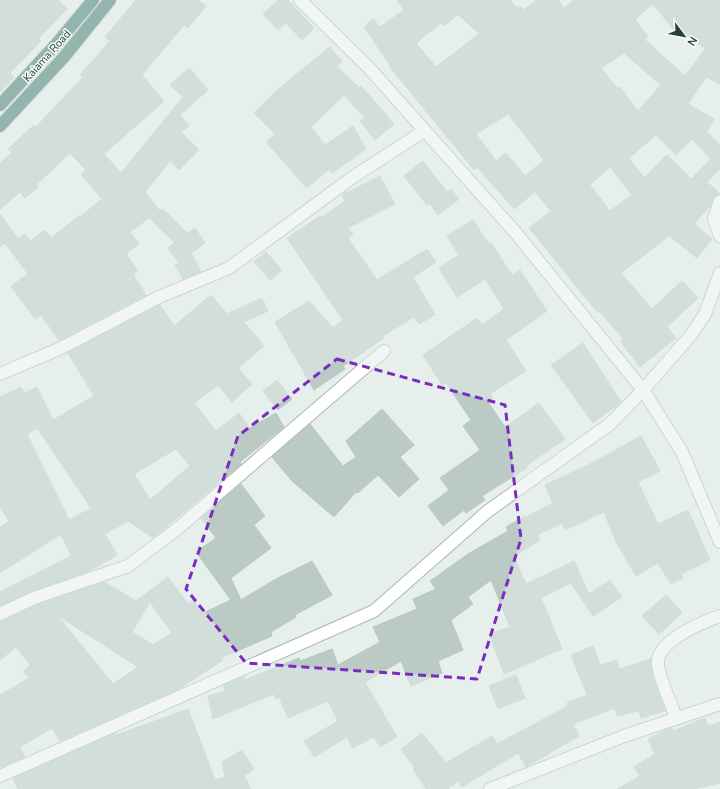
<svg xmlns="http://www.w3.org/2000/svg" width="720" height="789" viewBox="0 0 720 789" font-family="'Nunito Sans',sans-serif">
<style>
.building{fill:#bbcac4;stroke:#b8c9c2;fill-rule:evenodd}
.lines{fill:none;stroke-linecap:round;stroke-linejoin:round}
.street-casing{stroke:#a8b8b2;stroke-width:14}
.highway-casing{stroke:#c2cac8;stroke-width:14}
.street{stroke:#fff;stroke-width:12}
.highway{stroke:#2f6f62;stroke-width:12}
.marked{fill:none;stroke:#7b2cbf;stroke-width:3;stroke-dasharray:8 5;stroke-linejoin:round}
.labels{text-anchor:middle;dominant-baseline:central;stroke-width:3;stroke-linejoin:round;paint-order:stroke}
.street-label{font-size:11px;fill:#24423a;stroke:#f7fbf9}
</style>
<rect width="100%" height="100%" fill="#e6efeb"/>
<!-- building -->
<g class="building">
<polygon points="0,0 58,0 67,9 38,39 41,41 10,73 14,77 0,92"/>
<polygon points="136,0 198,0 206,6 188,28 184,25 142,75 164,101 104,154 121,173 183,97 170,85 189,68 208,90 180,115 189,126 181,132 199,150 179,170 170,161 145,192 160,211 163,209 187,233 195,228 205,243 191,253 201,271 183,279 175,265 179,263 168,248 175,243 149,218 130,232 139,244 126,254 138,271 133,274 146,295 59,340 41,315 35,319 11,286 28,274 5,243 0,246 0,214 18,239 25,234 30,241 45,230 51,238 80,215 81,216 102,199 81,175 86,170 70,153 36,185 38,187 25,198 20,192 0,209 0,163 12,153 8,149 34,125 36,127 83,77 80,75 110,41 105,37"/>
<polygon points="279,0 288,0 314,28 302,40 286,23 278,30 263,14"/>
<path d="M 397,0 L 510,0 L 518,8 L 520,6 L 524,10 L 537,0 L 558,0 L 564,8 L 574,0 L 720,0 L 720,84 L 706,77 L 688,104 L 714,119 L 707,132 L 720,145 L 720,169 L 707,182 L 720,194 L 715,196 L 711,205 L 694,224 L 712,239 L 697,258 L 669,236 L 621,273 L 652,309 L 682,281 L 698,298 L 667,327 L 676,338 L 640,367 L 620,341 L 623,338 L 599,311 L 598,313 L 529,228 L 551,211 L 535,192 L 514,209 L 477,167 L 474,170 L 389,66 L 390,65 L 364,27 L 373,19 L 380,27 L 404,10 ZM 653,4 L 674,30 L 706,48 L 685,76 L 644,39 L 648,37 L 635,19 ZM 458,14 L 479,34 L 436,67 L 416,43 L 441,23 L 444,26 ZM 624,53 L 661,85 L 638,111 L 620,87 L 618,89 L 601,68 ZM 508,114 L 544,160 L 525,176 L 506,153 L 496,161 L 476,134 ZM 656,135 L 676,155 L 692,139 L 711,159 L 691,179 L 667,155 L 644,178 L 629,158 ZM 610,167 L 632,195 L 610,211 L 590,185 Z"/>
<polygon points="330,47 342,62 337,66 359,88 361,86 394,124 375,140 360,121 365,118 344,95 311,127 325,145 353,126 366,149 332,173 329,169 307,188 266,142 275,134 254,113 277,90"/>
<polygon points="423,161 447,192 451,189 459,199 438,215 429,203 427,205 404,176"/>
<polygon points="380,176 395,204 348,228 353,234 348,238 377,280 427,249 436,262 413,277 435,315 419,324 414,317 383,336 384,338 343,366 345,369 314,390 275,322 309,301 333,328 343,320 287,238 320,216 321,218 345,201 342,195"/>
<polygon points="473,220 489,244 491,243 512,275 520,270 547,311 506,340 526,371 490,394 493,399 488,402 505,427 539,403 565,439 526,466 527,468 482,496 485,500 466,513 464,510 443,526 428,506 449,490 440,478 480,450 463,426 471,420 446,383 442,385 423,355 477,318 482,325 504,309 485,279 457,297 439,268 459,255 447,236"/>
<polygon points="266,252 282,270 270,280 254,262"/>
<path d="M 211,295 L 227,314 L 262,298 L 268,311 L 244,322 L 264,346 L 238,368 L 252,384 L 232,402 L 218,385 L 194,403 L 216,431 L 239,413 L 250,428 L 276,413 L 284,427 L 240,462 L 241,464 L 153,538 L 128,521 L 105,534 L 117,555 L 88,572 L 32,591 L 0,606 L 0,592 L 71,556 L 61,534 L 0,573 L 0,527 L 9,521 L 0,507 L 0,397 L 21,387 L 24,393 L 37,387 L 53,420 L 94,396 L 68,353 L 160,305 L 174,326 ZM 37,428 L 91,508 L 69,520 L 27,434 ZM 176,449 L 190,466 L 150,500 L 134,474 Z"/>
<polygon points="583,343 621,402 593,423 551,365"/>
<polygon points="277,380 292,399 278,410 263,391"/>
<polygon points="382,409 414,445 400,457 419,479 399,497 378,475 358,493 356,492 334,517 292,481 272,457 310,424 343,466 356,457 346,441"/>
<polygon points="641,436 660,471 638,482 658,524 688,510 710,560 681,574 683,578 671,584 658,563 636,576 616,542 604,512 565,530 562,523 537,535 540,540 514,556 526,584 574,561 589,594 610,580 622,597 593,616 571,583 541,598 562,649 504,674 489,634 510,627 491,580 468,597 473,604 451,620 463,650 438,661 442,673 411,686 401,661 365,682 397,737 380,747 374,737 352,748 347,737 314,757 304,741 338,721 328,701 288,718 279,697 276,699 274,694 213,719 208,696 225,691 223,686 244,677 245,680 299,658 300,661 332,649 338,665 380,642 373,627 417,609 413,599 436,589 430,581 468,554 508,531 506,527 525,516 526,517 553,503 545,485 592,463"/>
<path d="M 241,484 L 265,516 L 254,525 L 271,548 L 231,578 L 241,600 L 274,580 L 312,561 L 332,595 L 295,615 L 296,617 L 271,632 L 272,636 L 221,658 L 223,660 L 177,690 L 60,741 L 52,728 L 20,747 L 25,757 L 0,767 L 0,695 L 29,678 L 23,672 L 30,665 L 16,647 L 0,660 L 0,621 L 37,605 L 104,582 L 136,601 L 168,577 L 188,604 L 193,600 L 203,613 L 231,600 L 196,552 L 216,538 L 201,518 ZM 150,602 L 172,633 L 153,645 L 132,632 ZM 57,615 L 138,667 L 113,684 Z"/>
<polygon points="666,595 682,613 659,634 642,616"/>
<polygon points="593,646 600,665 617,660 619,669 651,659 651,666 654,680 665,711 641,718 639,711 617,716 615,708 573,724 579,736 526,767 518,753 462,787 459,781 448,789 426,789 413,769 415,768 401,749 422,733 446,763 492,736 497,744 568,706 567,703 587,695 571,655"/>
<polygon points="516,675 525,698 498,709 489,686"/>
<polygon points="188,709 215,780 225,777 222,762 242,750 254,769 244,776 251,789 18,789 13,778 115,733 116,735"/>
<polygon points="705,718 708,726 720,722 720,783 694,789 617,789 640,776 634,767 655,754 648,739 668,729 672,728 673,731"/>
</g>
<g class="lines">
<defs>
<g id="street">
<polyline points="300,0 369,68 515,232 643,390 682,452 720,542"/>
<polyline points="720,201 714,219 720,236"/>
<polyline points="0,374 61,348 159,297 229,268 353,177 424,131"/>
<polyline points="0,614 34,598 128,566 177,529 384,351"/>
<path d="M 676,718 C 671,702 660,681 658,665 C 654,642 703,622 720,616"/>
<polyline points="0,776 374,611 488,511 610,424 643,390 691,335 705,314 720,273"/>
<polyline points="490,789 624,736 720,704"/>
</g>
<g id="highway">
<polyline points="0,105 58,42 93,0"/>
<polyline points="0,126 64,57 110,0"/>
</g>
</defs>
<!-- street casing -->
<use href="#street" class="street-casing"/>
<!-- highway casing -->
<use href="#highway" class="highway-casing"/>
<!-- street -->
<use href="#street" class="street"/>
<!-- highway -->
<use href="#highway" class="highway"/>
</g>
<!-- marked area -->
<path d="M0 0H720V789H0ZM 337,359 L 505,405 L 521,539 L 477,679 L 246,663 L 186,589 L 238,436 Z" fill="#e6efeb" fill-opacity=".55" fill-rule="evenodd"/>
<path class="marked" d="M 337,359 L 505,405 L 521,539 L 477,679 L 246,663 L 186,589 L 238,436 Z"/>
<g class="labels">
<!-- street labels -->
<g class="street-label">
<text transform="translate(47 56) rotate(-48)">Kaiama Road</text>
</g>
</g>
<!-- north arrow -->
<g transform="translate(684 36) rotate(122)" stroke="#f7fbf9" stroke-width="3" paint-order="stroke">
<path d="M0-3L7 15L0 10L-7 15Z" fill="#24423a"/>
<text y="-6" font-size="11" font-weight="bold" text-anchor="middle" fill="#24423a">N</text>
</g>
</svg>
